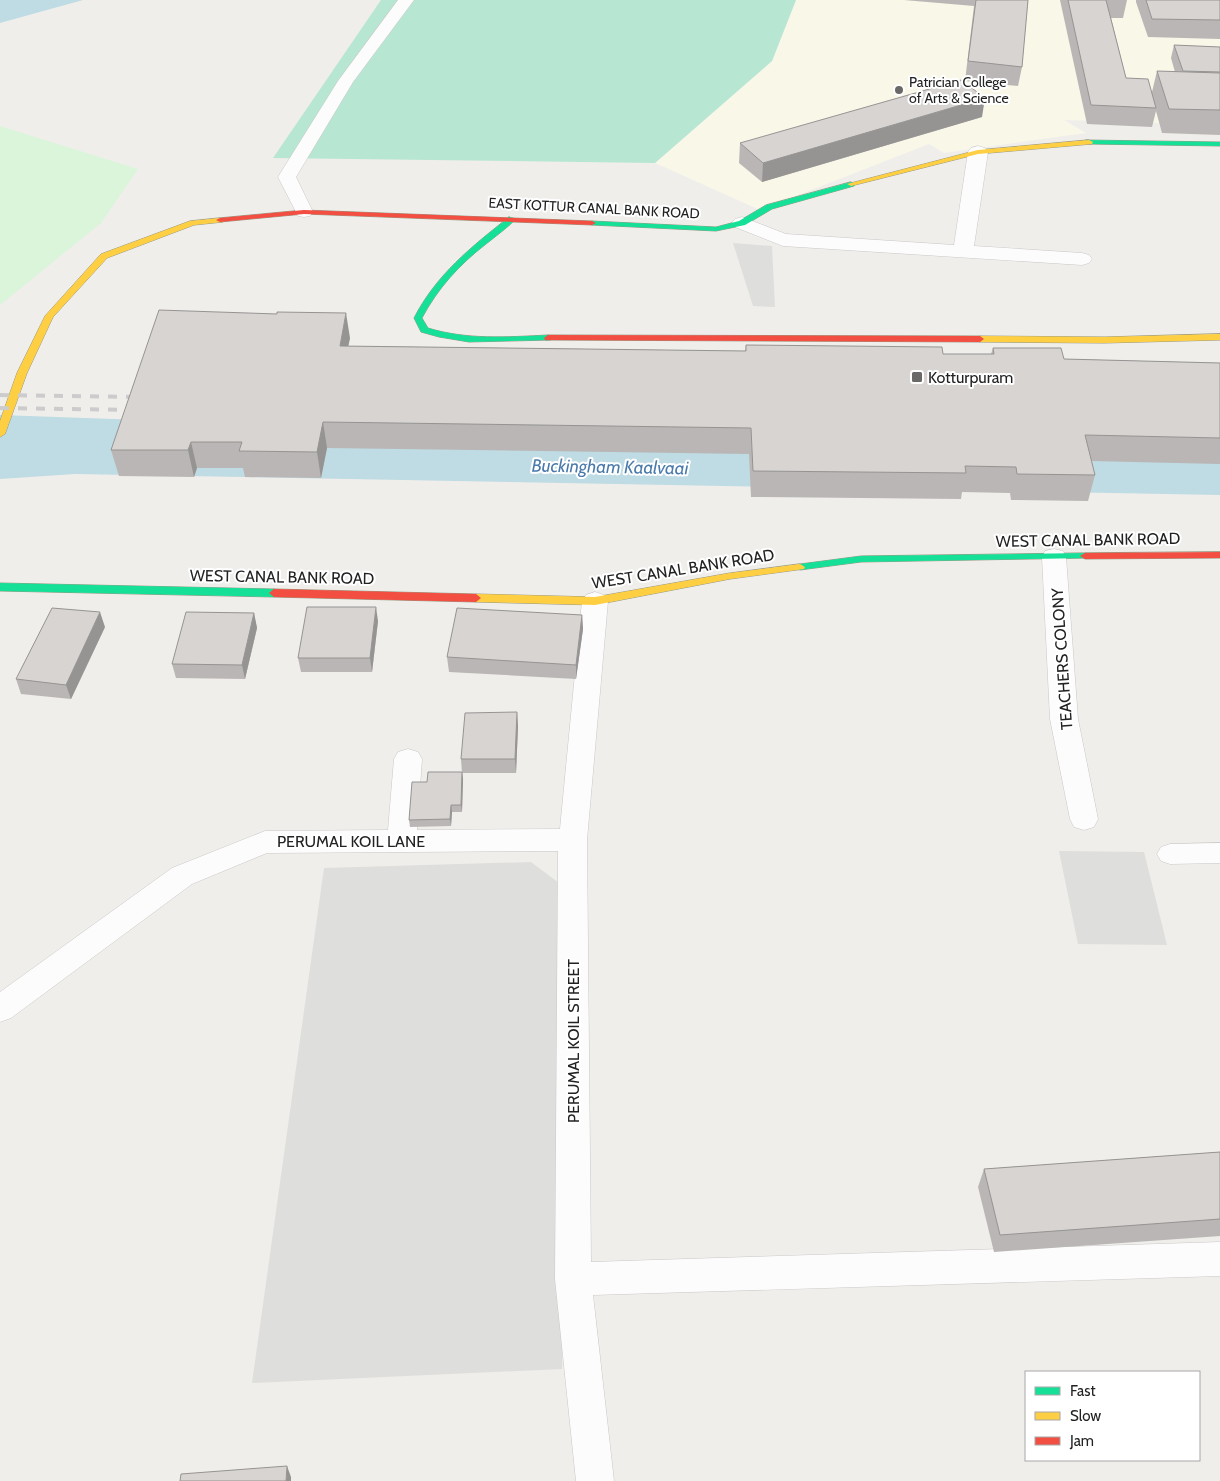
<svg xmlns="http://www.w3.org/2000/svg" width="1220" height="1481" viewBox="0 0 1220 1481" font-family="Cabin,sans-serif">
<style>
.education{fill:#f8f7e8}
.religious{fill:#dededc}
.park{fill:#daf5da}
.pitch{fill:#b7e6d2}
.water{fill:#bfdbe3}
.lines{fill:none;stroke-linecap:round;stroke-linejoin:round}
.lane-casing{stroke:#c9c8c7;stroke-width:1}
.street-casing{stroke:#c9c8c7;stroke-width:1}
.fast-casing{stroke:#999a82;stroke-width:1}
.slow-casing{stroke:#999a82;stroke-width:1}
.jam-casing{stroke:#999a82;stroke-width:1}
.lane{fill:#fdfcfc;fill-rule:evenodd}
.street{fill:#fdfcfc;fill-rule:evenodd}
.fast{fill:#16e098;fill-rule:evenodd}
.slow{fill:#ffcf43;fill-rule:evenodd}
.jam{fill:#f24e42;fill-rule:evenodd}
.rail{stroke:#ccc;stroke-width:4;stroke-dasharray:9 9;stroke-linecap:butt}
.wall{fill:#b9b6b5}
.shaded-wall{fill:#969493}
.building{fill:#d7d4d2;stroke:#969493}
.poi-dot{fill:#6a6968;stroke:#fff;stroke-width:2}
.labels{text-anchor:middle;dominant-baseline:central;stroke-width:4;stroke-linejoin:round;paint-order:stroke}
.far-poi-label{font-size:14px;fill:#222;stroke:#fff;text-anchor:start}
.far-street-label{font-size:14px;fill:#222;stroke:#fff}
.poi-label{font-size:16px;fill:#222;stroke:#fff;text-anchor:start}
.street-label{font-size:16px;fill:#222;stroke:#fff}
.water-label{font-size:18px;font-style:italic;fill:#4a7aab;stroke:#fff}
</style>
<rect width="100%" height="100%" fill="#f0eeeb"/>
<!-- education -->
<polygon class="education" points="796,0 1220,0 1220,125 1064,120 1086,133 944,153 929,144 760,210 655,163 772,61"/>
<!-- religious -->
<g class="religious">
<polygon points="733,243 772,246 775,307 753,306"/>
<polygon points="1059,851 1144,852 1167,945 1078,944"/>
<polygon points="531,862 571,892 562,1369 252,1383 324,868"/>
</g>
<!-- park -->
<polygon class="park" points="0,126 138,169 101,223 0,305"/>
<!-- pitch -->
<polygon class="pitch" points="381,0 796,0 772,61 655,163 273,158"/>
<!-- water -->
<g class="water">
<polygon points="0,0 83,0 0,23"/>
<polygon points="0,415 1220,458 1220,495 75,474 0,479"/>
</g>
<g class="lines">
<defs>
<g id="lane">
<polygon points="398,0 414,0 353,82 296,177 313,212 310,216 304,217 298,216 278,177 338,81"/>
<polygon points="1220,843 1220,863 1170,864 1161,861 1157,854 1161,847 1170,844"/>
</g>
<g id="street">
<polygon points="978,146 985,148 988,152 974,246 1082,253 1089,255 1092,259 1089,263 1082,265 783,246 735,227 732,223 735,219 742,217 786,234 954,245 968,152 971,148"/>
<polygon points="1054,549 1063,551 1066,557 1078,719 1098,819 1094,827 1084,830 1074,827 1070,819 1050,719 1042,557 1045,551"/>
<polygon points="595,592 604,595 608,601 587,840 591,1262 1220,1242 1220,1276 593,1295 614,1481 576,1481 555,1279 558,851 267,853 192,884 11,1018 0,1022 0,992 172,868 265,831 388,830 394,759 398,752 408,749 418,752 422,759 417,830 560,829 582,601 586,595"/>
</g>
<g id="fast">
<polygon points="1086,140 1220,142 1220,146 1089,144 1085,142"/>
<polygon points="851,182 855,184 854,186 772,209 745,225 716,231 592,225 588,223 592,221 716,227 739,221 766,205"/>
<path d="M 509,217 L 516,219 C 507,228 496,236 486,244 C 459,265 438,288 422,318 L 428,328 C 467,340 507,337 548,335 L 552,338 L 551,340 L 469,342 L 439,337 L 421,332 L 414,318 C 436,275 471,247 509,217 Z"/>
<polygon points="1085,553 1089,554 1090,556 1089,558 861,562 800,570 795,567 800,564 861,556"/>
<polygon points="0,583 274,589 279,593 274,597 0,591"/>
</g>
<g id="slow">
<polygon points="1089,140 1093,142 1092,144 978,154 851,186 847,184 978,150"/>
<polygon points="220,218 224,220 223,222 194,225 107,258 53,317 27,373 5,434 0,437 0,421 17,373 45,316 101,254 190,221"/>
<polygon points="1220,334 1220,340 1104,343 980,342 976,339 980,336 1104,337"/>
<polygon points="800,564 805,567 804,569 730,579 595,605 476,602 471,598 476,594 595,597 730,573"/>
</g>
<g id="jam">
<polygon points="304,210 592,221 596,223 592,225 304,214 220,222 216,220 220,218"/>
<polygon points="548,335 980,336 984,339 980,342 545,340 544,338"/>
<polygon points="1220,552 1220,558 1085,559 1080,556 1085,553"/>
<polygon points="274,589 476,594 481,598 476,602 274,597 269,593"/>
</g>
</defs>
<!-- lane casing -->
<use href="#lane" class="lane-casing"/>
<!-- street casing -->
<use href="#street" class="street-casing"/>
<!-- fast casing -->
<use href="#fast" class="fast-casing"/>
<!-- slow casing -->
<use href="#slow" class="slow-casing"/>
<!-- jam casing -->
<use href="#jam" class="jam-casing"/>
<!-- lane -->
<use href="#lane" class="lane"/>
<!-- street -->
<use href="#street" class="street"/>
<!-- fast -->
<use href="#fast" class="fast"/>
<!-- slow -->
<use href="#slow" class="slow"/>
<!-- jam -->
<use href="#jam" class="jam"/>
<!-- rail -->
<g class="rail">
<polyline points="0,395 143,397"/>
<polyline points="0,408 140,410"/>
</g>
</g>
<!-- wall -->
<g class="wall">
<polygon points="904,0 1028,0 1022,67 1018,86 965,81 974,6"/>
<polygon points="1060,0 1127,0 1123,18 1111,18 1126,78 1152,92 1157,71 1175,72 1171,58 1174,45 1220,47 1220,135 1162,133 1156,111 1152,127 1087,124"/>
<polygon points="1136,0 1220,0 1220,39 1148,37 1136,2"/>
<polygon points="982,117 762,182 739,163 740,143"/>
<polygon points="350,338 348,346 745,351 746,345 943,354 991,354 993,348 1064,359 1220,363 1220,464 1091,461 1095,475 1088,501 1011,500 1010,493 962,492 961,499 751,497 749,454 327,448 321,478 245,477 243,468 197,468 194,477 119,476 111,450"/>
<polygon points="254,613 257,628 245,679 176,678 172,664"/>
<polygon points="582,615 583,629 576,679 449,672 447,657"/>
<polygon points="378,621 372,672 301,672 298,658"/>
<polygon points="105,627 71,699 21,694 16,679"/>
<polygon points="517,712 518,727 516,773 462,773 461,759"/>
<polygon points="462,772 463,779 462,812 452,812 451,826 410,827 409,820 427,782"/>
<polygon points="1220,1152 1220,1236 994,1252 978,1187 984,1169"/>
</g>
<!-- shaded-wall -->
<g class="shaded-wall">
<polygon points="985,98 982,117 762,182 763,163"/>
<polygon points="346,313 350,338 343,372 340,346"/>
<polygon points="323,422 327,448 321,478 317,452"/>
<polygon points="191,442 197,468 194,477 188,450"/>
<polygon points="376,607 378,621 372,672 370,658"/>
<polygon points="100,612 105,627 71,699 66,685"/>
<polygon points="254,613 257,628 245,679 242,665"/>
<polygon points="582,615 583,629 576,679 576,665"/>
<polygon points="517,712 518,727 516,773 515,759"/>
<polygon points="462,772 463,779 462,812 461,805"/>
<polygon points="451,805 452,812 451,826 450,819"/>
<polygon points="287,1466 291,1477 291,1481 286,1481"/>
</g>
<!-- building -->
<g class="building">
<polygon points="976,0 1028,0 1022,67 968,61"/>
<polygon points="1068,0 1106,0 1126,78 1148,79 1156,108 1091,105"/>
<polygon points="1146,0 1220,0 1220,20 1152,19"/>
<polygon points="1174,45 1220,47 1220,72 1183,71"/>
<polygon points="1157,71 1220,73 1220,110 1169,109"/>
<polygon points="961,80 985,98 763,163 740,143"/>
<polygon points="159,310 277,314 277,312 346,313 340,346 746,351 746,345 942,347 943,354 994,354 993,348 1061,348 1064,359 1220,363 1220,438 1085,435 1095,475 1017,474 1016,467 965,466 966,473 753,471 751,428 323,422 317,452 239,451 242,442 191,442 188,450 111,450"/>
<polygon points="307,607 376,607 370,658 298,658"/>
<polygon points="52,608 100,612 66,685 16,679"/>
<polygon points="457,608 582,615 576,665 447,657"/>
<polygon points="186,612 254,613 242,665 172,664"/>
<polygon points="517,712 515,759 461,759 465,713"/>
<polygon points="428,772 462,772 461,805 451,805 450,819 409,820 412,782 427,782"/>
<polygon points="1220,1152 1220,1219 1000,1235 984,1169"/>
<polygon points="287,1466 286,1481 180,1481 181,1474"/>
</g>
<!-- markers -->
<g class="poi-dot">
<circle cx="899" cy="90" r="5"/>
<rect x="911" y="371" width="12" height="12" rx="2.5"/>
</g>
<g class="labels">
<!-- far-poi labels -->
<g class="far-poi-label">
<text x="909" y="82">Patrician College<tspan x="909" dy="16">of Arts &amp; Science</tspan></text>
</g>
<!-- far-street labels -->
<g class="far-street-label">
<text transform="translate(594 208) rotate(3)">EAST KOTTUR CANAL BANK ROAD</text>
</g>
<!-- poi labels -->
<g class="poi-label">
<text x="928" y="377">Kotturpuram</text>
</g>
<!-- street labels -->
<g class="street-label">
<text transform="translate(1088 540) rotate(-1)">WEST CANAL BANK ROAD</text>
<text transform="translate(683 569) rotate(-9)">WEST CANAL BANK ROAD</text>
<text transform="translate(282 577) rotate(1)">WEST CANAL BANK ROAD</text>
<text transform="translate(1062 659) rotate(-94)">TEACHERS COLONY</text>
<text x="351" y="841">PERUMAL KOIL LANE</text>
<text transform="translate(573 1041) rotate(-90)">PERUMAL KOIL STREET</text>
</g>
<!-- water labels -->
<g class="water-label">
<text transform="translate(610 467) rotate(1)">Buckingham Kaalvaai</text>
</g>
</g>
<!-- legend -->
<rect x="1025" y="1371" width="175" height="90" fill="#ffffff" stroke="#a7a7a7"/>
<rect x="1035" y="1387" width="25" height="8" fill="#16e098" stroke="#a7a7a7"/>
<text x="1070" y="1396" font-size="15" fill="#222222">Fast</text>
<rect x="1035" y="1412" width="25" height="8" fill="#ffcf43" stroke="#a7a7a7"/>
<text x="1070" y="1421" font-size="15" fill="#222222">Slow</text>
<rect x="1035" y="1437" width="25" height="8" fill="#f24e42" stroke="#a7a7a7"/>
<text x="1070" y="1446" font-size="15" fill="#222222">Jam</text>
</svg>
